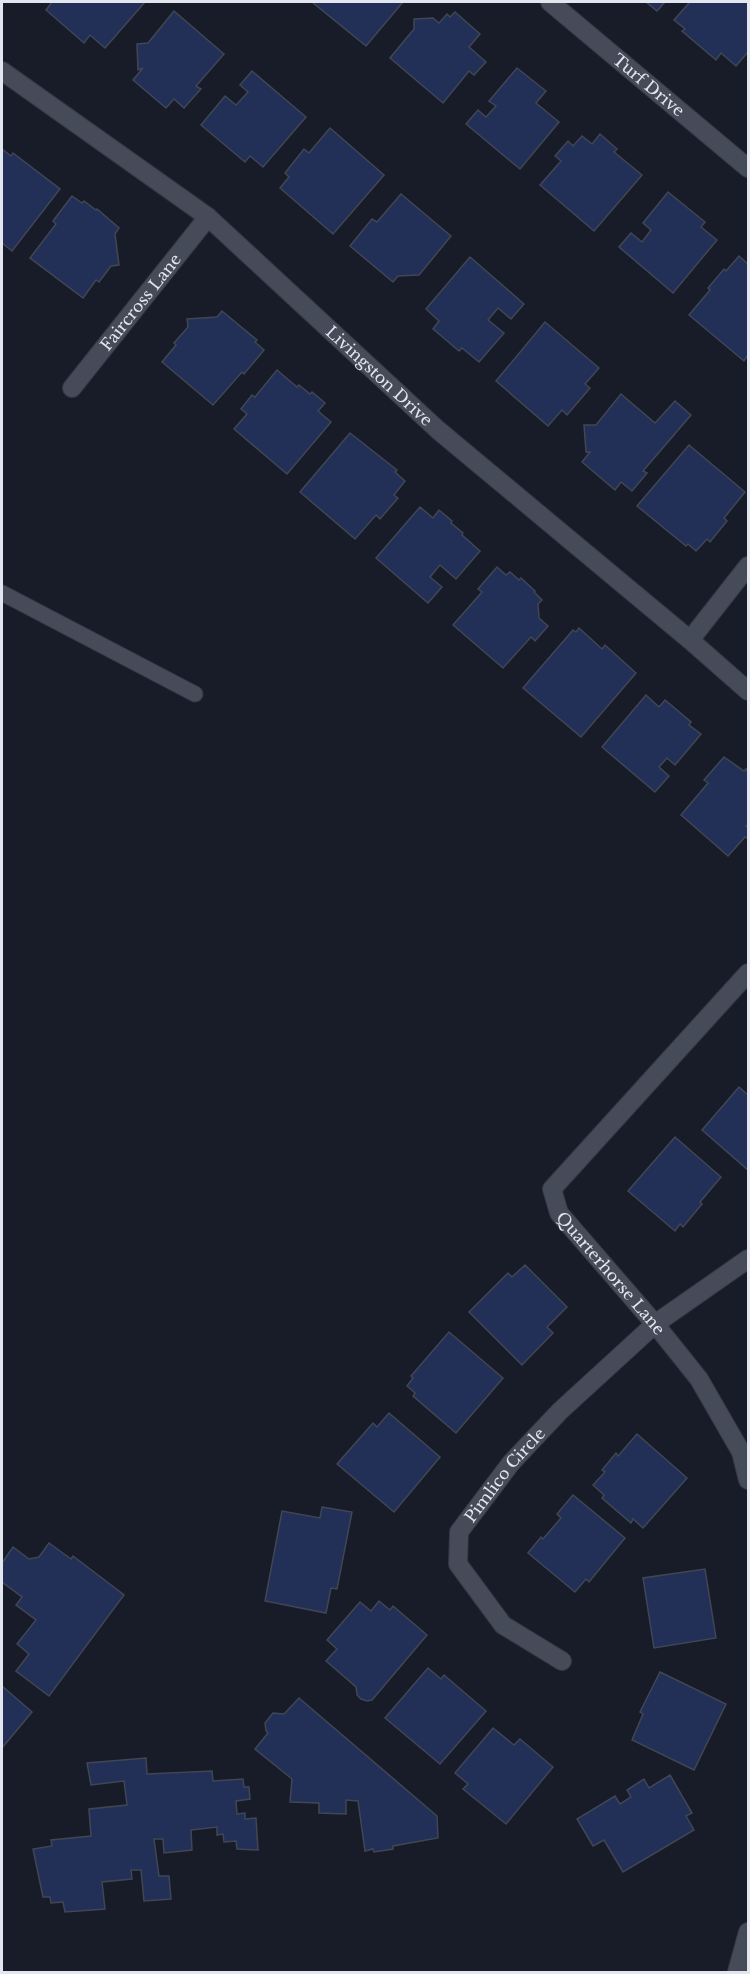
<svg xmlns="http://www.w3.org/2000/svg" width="750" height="1974" viewBox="0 0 750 1974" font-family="'Libre Baskerville',serif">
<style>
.building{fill:#223058;stroke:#414654;stroke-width:1.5}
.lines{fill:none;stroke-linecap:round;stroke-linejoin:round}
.lane-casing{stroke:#353741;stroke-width:17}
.street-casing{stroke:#353741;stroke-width:20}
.lane{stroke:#454b59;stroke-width:15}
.street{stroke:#454b59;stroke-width:18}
.labels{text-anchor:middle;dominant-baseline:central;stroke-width:6;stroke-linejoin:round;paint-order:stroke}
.street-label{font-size:16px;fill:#e2e6ee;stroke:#05070c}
</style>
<rect width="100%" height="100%" fill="#171c28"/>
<!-- building -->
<g class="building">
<polygon points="52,2 145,2 105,48 90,35 84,43 46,10"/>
<polygon points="312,2 403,2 366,46"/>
<polygon points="646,2 665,2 657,11"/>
<polygon points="690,2 748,2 748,52 736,66 721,53 716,60 682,31 685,29 674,20"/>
<polygon points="174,11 224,54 196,86 201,89 184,108 174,99 166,108 133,80 143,68 138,70 137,44 148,43"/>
<polygon points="455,12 480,34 469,47 486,62 474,75 469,71 443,103 390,58 414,29 414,19 433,18 439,23 447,14 450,17"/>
<polygon points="517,68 546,91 536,103 559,122 520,169 466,124 478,110 486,117 496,106 489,101"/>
<polygon points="252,71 306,117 263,167 250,156 245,162 201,125 225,96 236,105 248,92 240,85"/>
<polygon points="330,128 384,175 333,234 280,188 289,177 285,173 304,149 309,153"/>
<polygon points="600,134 617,149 614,152 642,175 594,231 540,185 561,161 555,156 568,141 573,146 582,136 592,144"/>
<polygon points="2,149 11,156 13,153 60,189 12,251 2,243"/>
<polygon points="668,192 705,222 701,227 717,240 673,293 619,247 631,233 642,242 651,230 643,223"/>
<polygon points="401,194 451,236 419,275 398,276 393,282 350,246 372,219 377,222"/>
<polygon points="72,196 82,203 84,201 96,210 97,209 119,228 115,234 119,265 111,266 99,282 96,280 83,298 30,258 56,224 53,221"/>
<polygon points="739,256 748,264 748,355 744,361 689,315 710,290 708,288 724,269 726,271"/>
<polygon points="470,257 524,304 511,319 498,308 488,320 504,333 479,362 462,348 459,351 433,329 439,321 426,309"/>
<polygon points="222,311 257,340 255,342 264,350 244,374 242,372 213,405 162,362 176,345 174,343 188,327 187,319 217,317"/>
<polygon points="545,322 599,368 585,384 590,388 567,415 562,410 548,426 496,381"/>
<polygon points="277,370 297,387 299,385 310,394 312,392 325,403 318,411 331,422 287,474 234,429 247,414 241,409 252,395 255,397"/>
<polygon points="621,394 655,423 675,401 691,415 643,471 647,473 632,491 621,482 615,490 582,462 590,452 586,452 584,425 596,425"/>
<polygon points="350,433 397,470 395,472 405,481 394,495 398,498 380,519 376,515 355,539 300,492"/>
<polygon points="689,445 745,492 724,518 727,521 710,542 707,539 696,551 688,544 686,546 637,506"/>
<polygon points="420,507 433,518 439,510 452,521 451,523 463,533 462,535 480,551 456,579 440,565 430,577 442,587 428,603 376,558"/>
<polygon points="497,567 506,575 510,572 519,580 521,578 535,591 534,592 542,600 538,604 539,618 548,626 535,641 531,637 503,668 453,625 482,592 478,589"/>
<polygon points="579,628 602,649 605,645 636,673 581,737 523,688 573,630 576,632"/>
<polygon points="646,695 659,707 665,700 691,722 689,725 701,734 675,765 667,758 659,767 669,776 655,792 602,747"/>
<polygon points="724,757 744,771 746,769 748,772 748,826 746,826 748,828 748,836 747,838 745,837 728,856 681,815 708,783 704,780"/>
<polygon points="739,1087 748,1095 748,1170 702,1130"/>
<polygon points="675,1137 721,1177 700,1202 702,1204 683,1227 680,1224 675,1231 628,1191"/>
<polygon points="525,1265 567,1307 547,1327 553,1333 522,1365 469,1312 508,1273 512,1277"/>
<polygon points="449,1332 503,1378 456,1433 413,1396 415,1393 407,1386 413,1378 411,1376"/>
<polygon points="389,1413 440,1457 394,1512 337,1464 373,1423 377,1427"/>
<polygon points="637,1434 687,1478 643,1528 633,1519 631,1523 602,1498 604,1495 593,1485 605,1472 602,1470 616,1453 618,1456"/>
<polygon points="573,1495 625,1538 589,1582 586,1579 575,1592 528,1553 541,1537 543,1539 561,1518 557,1514"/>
<polygon points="322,1507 352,1512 337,1589 331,1588 326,1613 265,1601 282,1511 320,1518"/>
<polygon points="49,1543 71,1559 73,1556 124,1595 49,1696 16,1671 29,1654 17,1644 36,1620 16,1605 22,1597 2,1582 2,1563 13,1547 29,1559 39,1557"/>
<polygon points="705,1569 716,1638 654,1648 643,1578"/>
<polygon points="379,1601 390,1610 393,1606 427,1635 372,1700 367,1701 361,1699 357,1695 356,1687 326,1661 337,1649 327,1640 360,1602 371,1611"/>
<polygon points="428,1668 441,1679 444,1675 486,1711 440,1764 385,1718"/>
<polygon points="660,1672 726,1704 694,1770 632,1740 643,1714 640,1712"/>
<polygon points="2,1686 32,1712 2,1748"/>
<polygon points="299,1698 437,1816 438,1838 393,1846 393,1849 374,1852 373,1849 365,1851 358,1801 346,1800 346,1814 319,1813 319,1803 290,1802 292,1779 255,1749 268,1733 266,1731 265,1723 273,1713 284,1714"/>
<polygon points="493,1728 514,1745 520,1739 553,1767 506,1824 463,1789 468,1784 455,1773"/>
<polygon points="146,1758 147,1774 212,1771 213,1781 243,1779 244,1787 249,1787 250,1799 236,1801 237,1814 245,1813 245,1819 256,1818 258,1850 237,1849 236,1841 224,1842 223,1834 217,1835 217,1827 191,1830 192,1850 164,1853 163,1839 154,1839 159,1876 169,1876 171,1899 144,1901 141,1870 131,1870 132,1879 102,1882 105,1909 65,1912 63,1902 51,1903 50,1897 43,1897 33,1849 52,1846 51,1840 91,1836 89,1809 127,1805 124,1781 91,1785 87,1763"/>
<polygon points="670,1775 692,1813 686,1816 694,1830 623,1872 604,1840 593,1846 577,1819 615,1796 620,1804 631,1797 627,1790 644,1779 649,1788"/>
</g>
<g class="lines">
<defs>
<polyline id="lane" points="2,593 195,694"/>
<g id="street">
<path id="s1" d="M 550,2 L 748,168"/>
<path id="s2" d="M 2,71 L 208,217 L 438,430 L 690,640 L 748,691"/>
<path id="s3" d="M 72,388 L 208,217"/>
<polyline points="690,640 748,566"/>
<path id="s4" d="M 748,973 L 552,1189 L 559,1213 L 655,1324 L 699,1379 L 741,1452 L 748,1480"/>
<path id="s5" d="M 562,1661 L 503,1625 L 458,1564 L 459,1532 L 511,1463 L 560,1411 L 655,1324 L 748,1259"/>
<polyline points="737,1972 748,1932"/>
</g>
</defs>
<!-- lane casing -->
<use href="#lane" class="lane-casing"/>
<!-- street casing -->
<use href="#street" class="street-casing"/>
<!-- lane -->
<use href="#lane" class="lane"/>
<!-- street -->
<use href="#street" class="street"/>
</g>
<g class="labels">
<!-- street labels -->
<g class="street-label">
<text stroke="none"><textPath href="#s1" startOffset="129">Turf Drive</textPath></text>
<text stroke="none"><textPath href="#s3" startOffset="110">Faircross Lane</textPath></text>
<text stroke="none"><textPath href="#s2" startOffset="486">Livingston Drive</textPath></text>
<text stroke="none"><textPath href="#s4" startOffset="396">Quarterhorse Lane</textPath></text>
<text stroke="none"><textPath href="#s5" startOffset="250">Pimlico Circle</textPath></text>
</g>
</g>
<!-- border -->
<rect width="750" height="1974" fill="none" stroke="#e2e6ee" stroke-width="6"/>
</svg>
